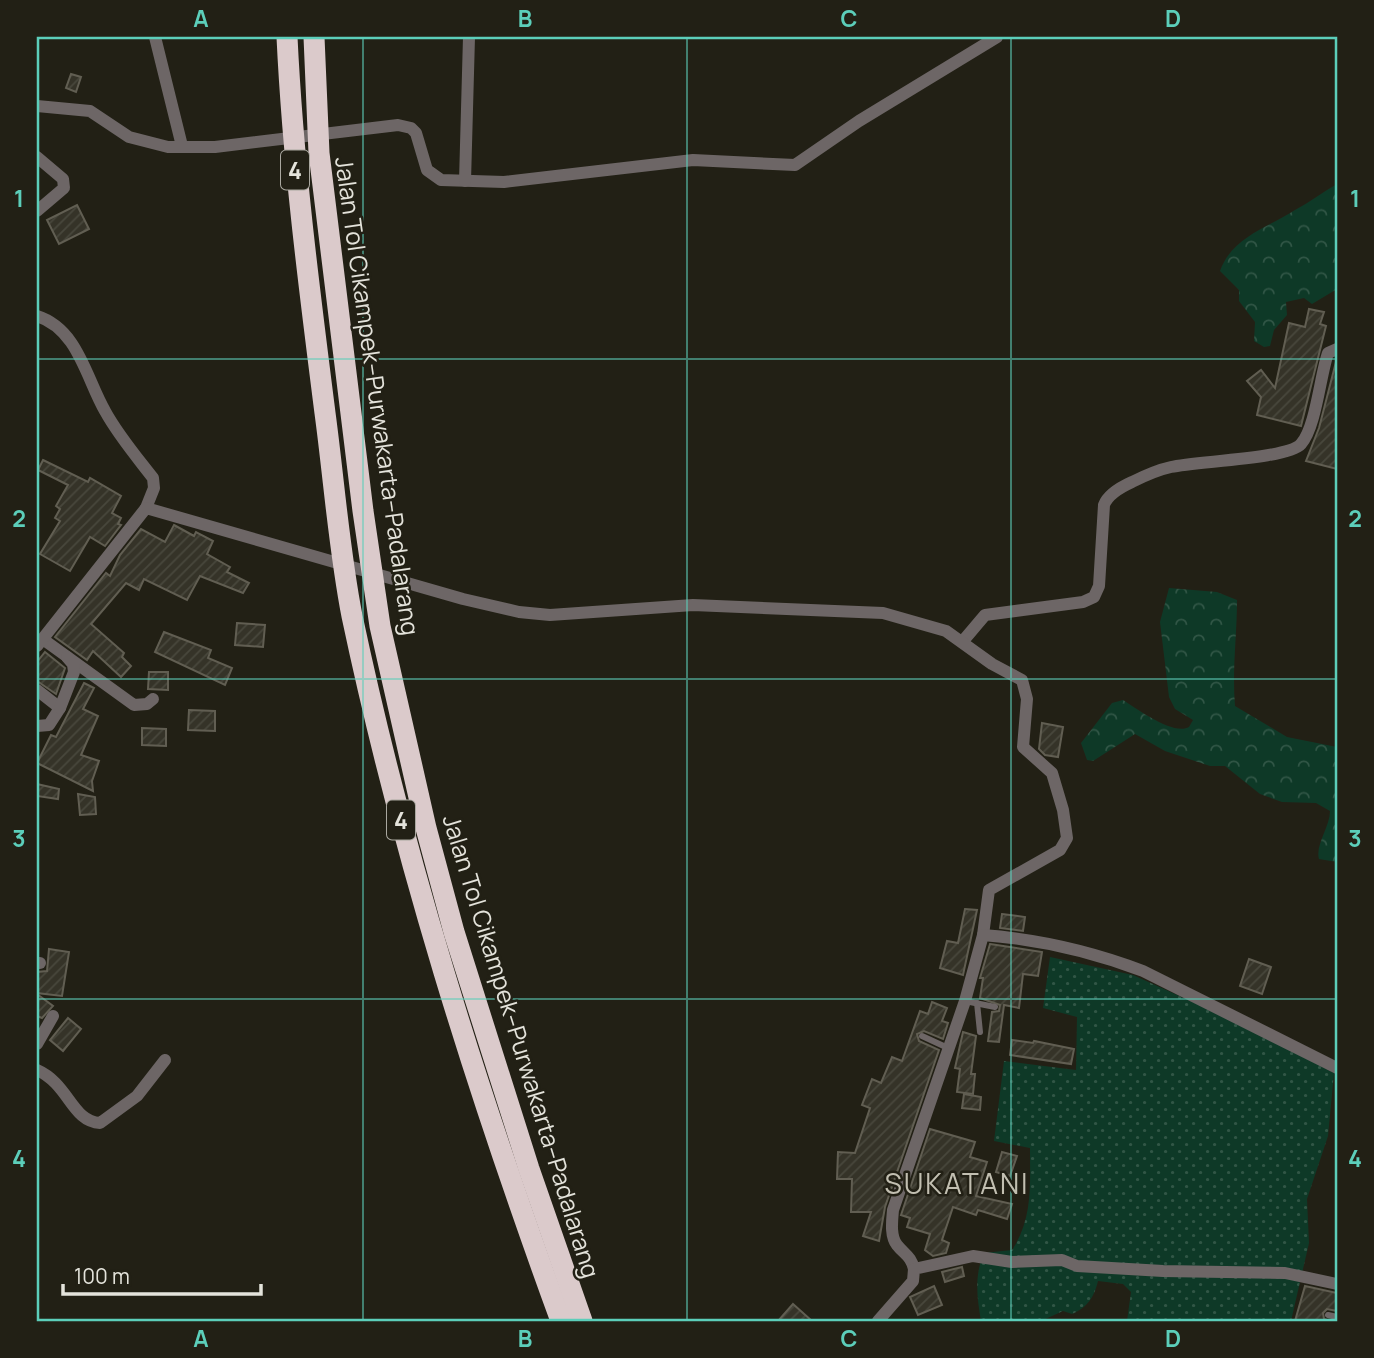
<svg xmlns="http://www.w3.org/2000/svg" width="1374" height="1358" viewBox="0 0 1374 1358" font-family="Manrope,sans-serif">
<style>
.grass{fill:url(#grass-dots)}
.forest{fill:url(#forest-crowns)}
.building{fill:url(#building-hatch);stroke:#615e52;stroke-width:2}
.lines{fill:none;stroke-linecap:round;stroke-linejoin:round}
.lane{stroke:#6d6666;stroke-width:6}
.street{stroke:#6d6666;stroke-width:12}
.highway{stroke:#dbcacb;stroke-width:21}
.grid{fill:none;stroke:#5cceba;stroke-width:2;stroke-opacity:0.55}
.labels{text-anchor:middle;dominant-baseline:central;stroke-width:5;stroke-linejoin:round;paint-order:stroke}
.shield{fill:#222015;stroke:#aaa8a0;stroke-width:2}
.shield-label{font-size:23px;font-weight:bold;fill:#e4e3db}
.street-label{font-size:24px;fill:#e4e3db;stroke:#222015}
.quarter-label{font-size:28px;letter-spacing:2px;fill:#c2bfb1;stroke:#222015}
.neatline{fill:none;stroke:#5cceba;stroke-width:2.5}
.grid-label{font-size:23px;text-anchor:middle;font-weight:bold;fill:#5cceba}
</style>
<defs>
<pattern id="grass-dots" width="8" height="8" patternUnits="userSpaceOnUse" patternTransform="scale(1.75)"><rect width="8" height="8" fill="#0e3927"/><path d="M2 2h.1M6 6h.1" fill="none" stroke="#315646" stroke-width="1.8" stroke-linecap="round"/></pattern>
<pattern id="forest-crowns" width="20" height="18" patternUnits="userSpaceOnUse" patternTransform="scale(1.75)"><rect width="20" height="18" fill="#0e3927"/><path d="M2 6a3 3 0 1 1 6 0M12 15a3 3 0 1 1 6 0" fill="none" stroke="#315646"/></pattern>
<pattern id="building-hatch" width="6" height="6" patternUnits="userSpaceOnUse" patternTransform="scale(1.75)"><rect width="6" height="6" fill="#353328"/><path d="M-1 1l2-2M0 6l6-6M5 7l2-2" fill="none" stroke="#48473c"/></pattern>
</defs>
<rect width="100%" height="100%" fill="#222015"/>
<!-- grass -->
<path class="grass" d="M 1050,957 L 1133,975 L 1228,1018 L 1334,1073 L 1328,1136 L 1307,1199 L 1309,1243 L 1291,1321 L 1127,1321 L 1131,1292 L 1123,1284 L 1098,1281 C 1094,1297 1088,1307 1072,1314 L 1063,1311 L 1041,1321 L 981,1321 C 977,1297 974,1276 984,1253 L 1012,1250 C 1033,1219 1030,1184 1030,1148 L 994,1141 L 1004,1061 L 1076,1070 L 1077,1017 L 1043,1008 Z"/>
<!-- forest -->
<g class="forest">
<path d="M 1337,184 L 1337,289 L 1312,304 L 1304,298 L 1286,302 L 1287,315 L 1274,330 L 1270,346 L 1264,347 L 1254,341 L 1255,322 L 1239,301 L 1239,290 L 1220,271 C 1232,237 1267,228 1295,210 C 1310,202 1323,192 1337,184 Z"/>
<path d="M 1169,588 L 1217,592 L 1237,600 C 1237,636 1232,669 1235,706 L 1287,737 L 1337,747 L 1337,862 L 1319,859 C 1315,845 1330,827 1330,811 L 1316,803 L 1282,802 L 1260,794 L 1225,766 L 1210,766 L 1165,751 L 1135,734 L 1093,761 L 1087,760 L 1081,743 L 1112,703 L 1123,700 C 1137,709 1174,736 1189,727 L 1193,720 L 1175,709 L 1169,697 L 1160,622 Z"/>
</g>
<!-- building -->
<g class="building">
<polygon points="71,74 81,77 76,92 66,88"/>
<polygon points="77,205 89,229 59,244 47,220"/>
<polygon points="1309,309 1324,312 1320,324 1326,326 1301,426 1257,415 1261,397 1247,381 1261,370 1275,388 1289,323 1305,327"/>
<polygon points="1337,358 1337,469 1306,461 1319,428"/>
<polygon points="43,460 88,482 90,478 121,496 112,513 121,518 118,524 121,525 105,546 90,537 70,571 40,554 60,521 55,518 60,509 56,506 68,485 38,470"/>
<polygon points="174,525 194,536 196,532 213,541 207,554 230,567 227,572 249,583 243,593 200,576 187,600 144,579 139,590 126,583 91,624 124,653 122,657 131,666 121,677 93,651 87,660 55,637 106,573 110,576 120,555 141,529 165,542"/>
<polygon points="237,623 265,625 263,647 235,645"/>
<polygon points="164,632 211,650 208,658 232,668 225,685 155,652"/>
<polygon points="45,652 65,668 56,694 37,681 37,662"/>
<polygon points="149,672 168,672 168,690 148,689"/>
<polygon points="84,683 94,688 83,709 98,716 81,755 99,761 92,781 93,791 37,763 51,735 56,737"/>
<polygon points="189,710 215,711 215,731 188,730"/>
<polygon points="1042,723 1063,727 1058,757 1045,755 1039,749"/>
<polygon points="142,728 166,729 166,746 142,745"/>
<polygon points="37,784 59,789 58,799 37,796"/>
<polygon points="78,794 95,797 96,814 80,815"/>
<polygon points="965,909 977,910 963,975 940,968 947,941 958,943"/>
<polygon points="1002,914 1025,917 1023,931 1000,928"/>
<polygon points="990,944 1042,952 1038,976 1023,974 1019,1008 1004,1005 999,1042 988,1041 992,1012 999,1011 1000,1005 980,998 983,978 980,978"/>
<polygon points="49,949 69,952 62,996 37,993 37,972 47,971"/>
<polygon points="1249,959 1271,967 1262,994 1240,986"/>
<polygon points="37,994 53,1006 42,1018 37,1016"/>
<polygon points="932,1002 947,1008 942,1021 948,1023 943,1039 924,1031 917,1034 919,1041 939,1050 885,1207 879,1241 863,1236 871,1212 851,1212 852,1179 837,1179 838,1152 855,1153 870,1108 862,1105 872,1079 881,1083 892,1057 902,1061 920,1011 928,1014"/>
<polygon points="68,1018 81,1029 63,1051 50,1040"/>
<polygon points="963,1032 976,1036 971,1074 975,1074 973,1094 957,1092 960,1069 955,1068"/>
<polygon points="1012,1040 1033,1043 1034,1041 1074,1049 1071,1064 1010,1055"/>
<polygon points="964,1094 981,1097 980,1110 962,1108"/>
<polygon points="930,1129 975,1142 970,1157 987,1162 976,1196 1012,1204 1007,1219 978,1210 976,1215 953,1207 942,1240 949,1243 946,1253 933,1256 925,1250 930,1234 907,1227 910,1218 901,1215"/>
<polygon points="1002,1152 1017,1156 1010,1176 996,1172"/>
<polygon points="962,1267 964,1276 945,1282 942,1272"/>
<polygon points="934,1286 942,1305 918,1315 910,1297"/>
<polygon points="1305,1286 1337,1293 1337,1311 1327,1309 1323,1313 1324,1319 1330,1321 1295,1321"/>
<polygon points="793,1304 812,1321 778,1321"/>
</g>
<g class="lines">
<!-- lane -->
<g class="lane">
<polyline points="965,1001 995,1007"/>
<polyline points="977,1003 980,1032"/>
<polyline points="922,1036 948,1048"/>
<polyline points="1328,1315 1337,1317"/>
</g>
<!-- street -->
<g class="street">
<polyline points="155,37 182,146"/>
<polyline points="37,106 90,111 129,137 168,147 215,147 398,125 411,128 416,133 427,170 441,180 504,182 693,160 795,165 859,121 997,37"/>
<polyline points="37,157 63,179 64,188 37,211"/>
<polyline points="465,181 469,37"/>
<path d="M 37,316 C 78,329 86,378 105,411 C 118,435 136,456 153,478 L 154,488 L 146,508"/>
<polyline points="44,640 134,705 147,704 153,699"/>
<path d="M 963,641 L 985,615 L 1083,602 L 1094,597 L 1099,586 L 1104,505 C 1108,494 1121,487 1132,482 C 1144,476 1157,470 1171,467 C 1197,461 1288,459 1301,444 C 1316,427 1320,376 1328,353 L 1337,349"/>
<path d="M 37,646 L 146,508 L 463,599 L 519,612 L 550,615 L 693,605 L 883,613 L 946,631 L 992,664 L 1022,680 L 1027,699 L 1023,747 L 1052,773 L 1063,810 L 1067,838 L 1060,850 L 989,890 L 983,935 L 965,1001 L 893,1210 C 892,1221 890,1236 897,1245 C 905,1255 911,1256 914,1269"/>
<polyline points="37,690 60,708 49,725 37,726"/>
<polyline points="60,708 74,672 73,664 67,657"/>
<path d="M 983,935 C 1036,939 1093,952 1143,971 L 1337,1068"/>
<polyline points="37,963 40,963"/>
<polyline points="37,1044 53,1016"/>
<path d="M 37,1070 C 69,1084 72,1122 100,1123 L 137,1096 L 165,1060"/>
<polyline points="878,1321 913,1281 914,1269 973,1256 1012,1262 1062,1260 1077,1266 1163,1271 1285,1273 1337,1284"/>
</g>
<!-- highway -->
<g class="highway">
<path d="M 287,37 C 293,163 309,287 325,413 C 334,480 339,550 352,616 C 403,857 477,1091 561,1321"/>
<polyline points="314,37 319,153 363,511 380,626 426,828 454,932 529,1169 582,1321"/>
</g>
</g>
<!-- grid -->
<path class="grid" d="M 363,37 L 363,1321M 687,37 L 687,1321M 1011,37 L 1011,1321M 37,359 L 1337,359M 37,679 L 1337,679M 37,999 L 1337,999"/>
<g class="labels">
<!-- shield labels -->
<g class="shield">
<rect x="281" y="150.5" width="28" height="39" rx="5"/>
<rect x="387" y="800.5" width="28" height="39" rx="5"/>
</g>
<g class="shield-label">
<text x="295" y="170">4</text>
<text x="401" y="820">4</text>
</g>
<!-- street labels -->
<g class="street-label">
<text transform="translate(378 396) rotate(82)">Jalan Tol Cikampek–Purwakarta–Padalarang</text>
<text transform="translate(522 1046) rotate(73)">Jalan Tol Cikampek–Purwakarta–Padalarang</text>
</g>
<!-- quarter labels -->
<g class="quarter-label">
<text x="957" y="1183">SUKATANI</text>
</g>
</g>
<!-- border -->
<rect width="1374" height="1358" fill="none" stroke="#222015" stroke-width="77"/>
<!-- scale -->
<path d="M63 1284v10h198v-10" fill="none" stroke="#e4e3db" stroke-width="3.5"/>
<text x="74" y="1284" font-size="21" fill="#e4e3db" stroke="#222015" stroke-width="5" paint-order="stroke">100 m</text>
<rect x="38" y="38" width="1298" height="1282" class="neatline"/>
<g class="grid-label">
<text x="201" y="27">A</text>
<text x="525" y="27">B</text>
<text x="849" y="27">C</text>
<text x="1173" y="27">D</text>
<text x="19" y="207">1</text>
<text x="1355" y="207">1</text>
<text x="19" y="527">2</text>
<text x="1355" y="527">2</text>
<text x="19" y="847">3</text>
<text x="1355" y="847">3</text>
<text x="19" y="1167">4</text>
<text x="1355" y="1167">4</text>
<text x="201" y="1347">A</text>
<text x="525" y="1347">B</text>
<text x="849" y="1347">C</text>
<text x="1173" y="1347">D</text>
</g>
</svg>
